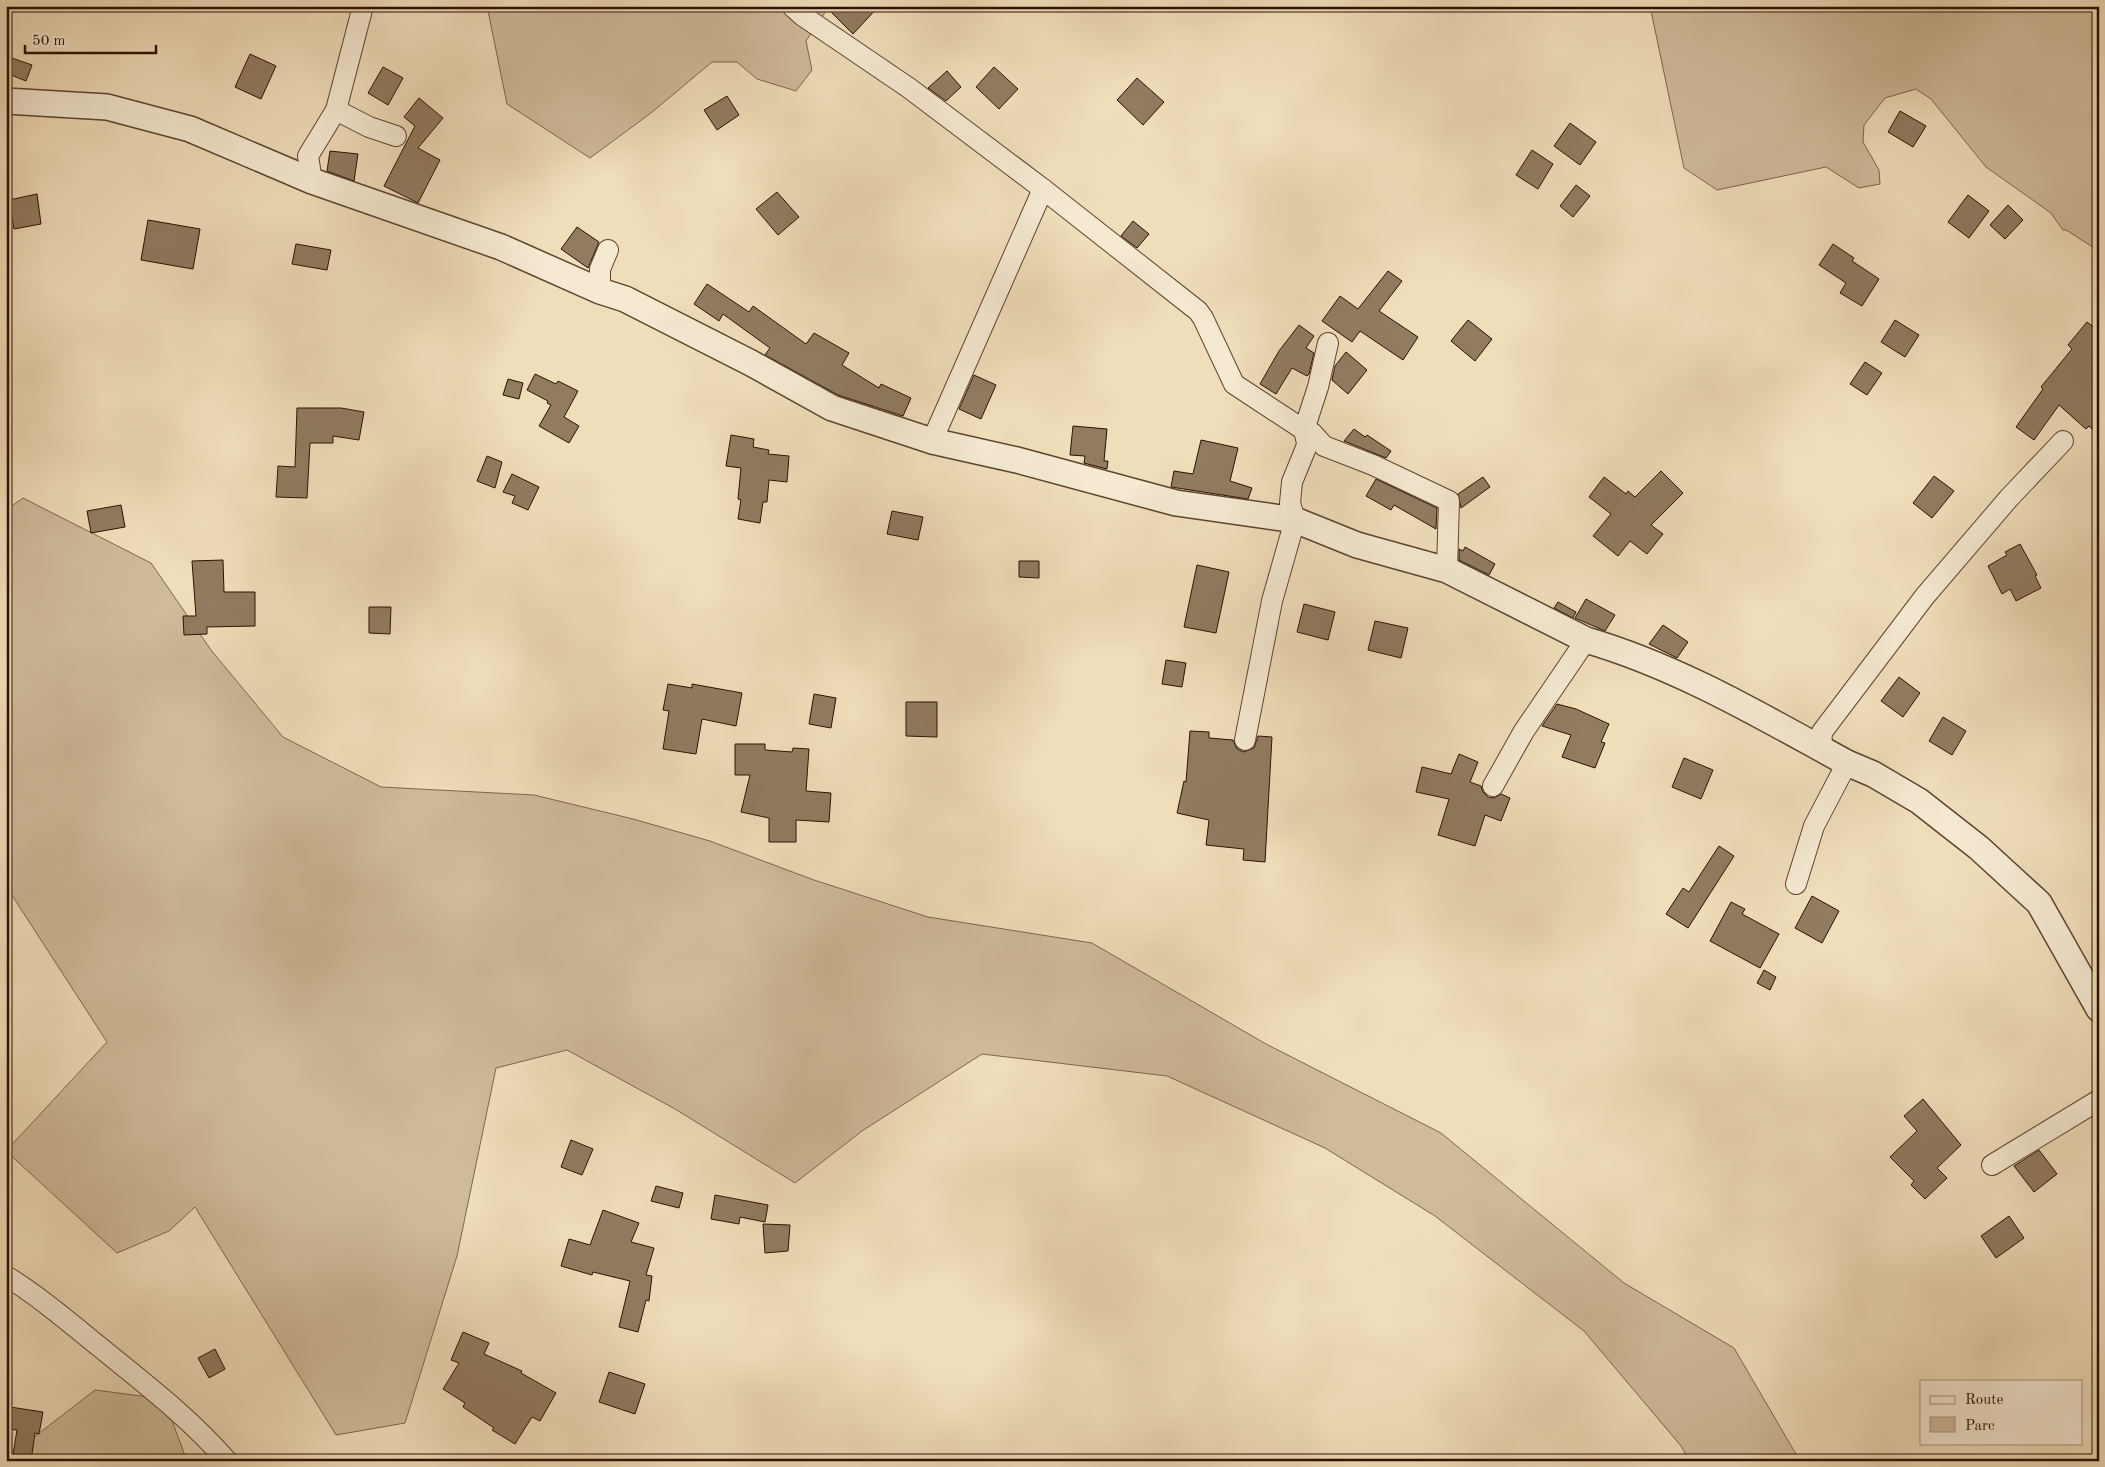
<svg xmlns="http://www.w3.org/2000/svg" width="2105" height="1467" viewBox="0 0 2105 1467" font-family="'Old Standard TT',serif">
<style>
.green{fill:#cfba9a;stroke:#7d664d}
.building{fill:#917b61;stroke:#2b1100}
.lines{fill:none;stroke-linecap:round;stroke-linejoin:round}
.minor-casing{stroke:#5c442e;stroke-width:22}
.tertiary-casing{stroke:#5c442e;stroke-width:28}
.minor{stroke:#f5e9d2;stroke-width:20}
.tertiary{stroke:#f5e9d2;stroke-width:25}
</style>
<rect width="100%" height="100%" fill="#f0ddba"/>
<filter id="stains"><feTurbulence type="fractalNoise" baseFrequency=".004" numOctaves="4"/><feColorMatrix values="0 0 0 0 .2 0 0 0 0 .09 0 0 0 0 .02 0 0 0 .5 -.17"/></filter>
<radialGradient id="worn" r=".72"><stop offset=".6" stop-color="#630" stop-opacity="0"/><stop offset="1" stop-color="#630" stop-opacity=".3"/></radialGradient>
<!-- green -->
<g class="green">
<polygon points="487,6 827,6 828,8 806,41 812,70 796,91 757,79 737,62 712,62 651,113 590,158 507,104"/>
<polygon points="1650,6 2099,6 2099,251 2066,230 2063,230 2051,213 1986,167 1931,99 1916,89 1885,98 1864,125 1863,142 1879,170 1880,184 1859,188 1826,167 1717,190 1684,168"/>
<polygon points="23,498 151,563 211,650 283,737 381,787 534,795 633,819 710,841 814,880 928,917 1092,943 1266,1044 1441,1133 1624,1283 1734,1348 1800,1461 1689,1461 1681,1446 1584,1331 1435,1216 1325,1148 1167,1076 982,1054 862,1131 795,1183 675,1109 567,1050 496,1068 457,1256 405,1423 336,1435 195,1207 169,1231 117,1253 6,1151 107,1042 6,886 6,510"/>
<polygon points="95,1390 164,1399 187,1461 6,1461 6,1452 20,1448"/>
</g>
<!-- building -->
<g class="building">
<polygon points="825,6 879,6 853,34"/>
<polygon points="250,54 276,66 261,99 235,87"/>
<polygon points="6,56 32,65 26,81 6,73"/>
<polygon points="383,67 403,78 388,105 368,93"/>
<polygon points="994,67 1018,89 999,109 976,87"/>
<polygon points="947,71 961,87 946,101 928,88"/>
<polygon points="1137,78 1164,102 1143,125 1117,100"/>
<polygon points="727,96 739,115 717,130 704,110"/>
<polygon points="419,98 443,118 418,148 440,160 418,203 384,186 415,126 404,117"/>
<polygon points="1900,111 1926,126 1913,147 1888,132"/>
<polygon points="1570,123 1596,142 1580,165 1554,146"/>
<polygon points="1532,150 1553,164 1538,189 1516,175"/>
<polygon points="330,151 358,154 354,181 327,171"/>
<polygon points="1576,185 1590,196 1573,217 1560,206"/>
<polygon points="777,192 799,217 778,235 756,209"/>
<polygon points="37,194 41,224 14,229 9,200"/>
<polygon points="1968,195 1989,211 1969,238 1948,222"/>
<polygon points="2008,205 2023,220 2005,239 1990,225"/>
<polygon points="148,220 200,229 193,269 141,260"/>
<polygon points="1133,221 1149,234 1137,248 1121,236"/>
<polygon points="577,227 599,242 588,268 561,249"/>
<polygon points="296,244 331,250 327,270 292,264"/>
<polygon points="1833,244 1854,258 1852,261 1879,279 1862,306 1840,293 1846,283 1819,265"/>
<polygon points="1388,271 1402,281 1379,311 1418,337 1403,360 1360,331 1352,342 1322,321 1340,296 1358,309"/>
<polygon points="707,284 749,312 753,306 806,344 814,333 849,353 842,365 879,388 881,384 911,398 903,416 838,395 765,355 770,348 723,314 719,321 694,304"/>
<polygon points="1468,320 1492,339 1475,361 1451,341"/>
<polygon points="1895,320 1919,335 1905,357 1881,342"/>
<polygon points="2087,322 2099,331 2099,436 2089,426 2086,429 2059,405 2034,440 2016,427 2043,389 2041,387 2072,349 2068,345"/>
<polygon points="1299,325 1314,336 1306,348 1314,353 1309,374 1307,376 1292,368 1276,394 1260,384 1279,351"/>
<polygon points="1346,352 1367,370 1348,394 1332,380 1335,366"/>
<polygon points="1865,362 1882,373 1867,395 1850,384"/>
<polygon points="535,374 556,384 558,381 578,391 564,417 579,426 569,443 539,426 551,405 547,403 548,401 527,390"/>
<polygon points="974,375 996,385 981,419 959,409"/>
<polygon points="508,379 523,383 519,399 503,395"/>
<polygon points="297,408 341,408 364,412 359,440 333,436 333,443 310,443 307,498 276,497 278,466 295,467"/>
<polygon points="1073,426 1107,429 1104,461 1108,461 1107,469 1084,463 1085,456 1070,455"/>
<polygon points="1354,429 1365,437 1367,435 1391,451 1386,458 1344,441"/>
<polygon points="731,435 754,439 753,447 769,450 768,454 789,456 787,482 769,480 767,502 763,502 760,523 738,519 741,500 738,499 741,468 726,466"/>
<polygon points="1201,440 1238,448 1230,481 1252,488 1248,499 1171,487 1174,471 1193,474"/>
<polygon points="487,456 502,462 495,488 477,481"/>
<polygon points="1661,471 1683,493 1651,525 1663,534 1647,554 1630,541 1618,556 1593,536 1611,514 1589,497 1604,477 1626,494 1628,491 1635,497"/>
<polygon points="512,474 539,487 528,510 512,503 515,496 503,492"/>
<polygon points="1934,476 1954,491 1932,518 1913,503"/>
<polygon points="1483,477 1490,487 1461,508 1458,494"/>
<polygon points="1376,479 1437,508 1436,529 1394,505 1391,510 1366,496"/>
<polygon points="121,505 125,527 91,533 87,511"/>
<polygon points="892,511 923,517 918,540 887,534"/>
<polygon points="2020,544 2037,575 2035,576 2041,588 2016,601 2010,589 2002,594 1988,566 2007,555 2005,552"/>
<polygon points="1465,547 1495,564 1489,575 1459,560 1459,549 1463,551"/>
<polygon points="223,560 224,592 255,592 255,626 207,627 207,634 184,635 183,616 196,616 192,561"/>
<polygon points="1019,561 1039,561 1039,578 1019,577"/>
<polygon points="1197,565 1229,572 1216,633 1184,627"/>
<polygon points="1586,599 1615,615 1605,631 1575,618"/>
<polygon points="1558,602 1576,612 1573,618 1554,608"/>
<polygon points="1304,604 1335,612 1328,640 1297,632"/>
<polygon points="369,607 391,607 390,634 369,633"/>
<polygon points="1375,621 1408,628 1401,658 1368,650"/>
<polygon points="1663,625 1688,642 1677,658 1649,644"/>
<polygon points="1166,660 1186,663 1182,687 1162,684"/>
<polygon points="1899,677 1920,693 1903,717 1881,701"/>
<polygon points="668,684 692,688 692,684 742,693 736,726 702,719 696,754 663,749 669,711 663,710"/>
<polygon points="814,694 836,698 831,728 809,724"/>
<polygon points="906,702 937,702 937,737 906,736"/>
<polygon points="1557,704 1576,709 1609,724 1601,742 1605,743 1595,768 1562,757 1571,735 1542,726"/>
<polygon points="1943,717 1966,731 1952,755 1929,741"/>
<polygon points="1190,731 1209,732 1209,738 1233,740 1237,749 1243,752 1254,748 1258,736 1272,737 1265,862 1243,860 1244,849 1206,845 1209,820 1177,813 1184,781 1186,782"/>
<polygon points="735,744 765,744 765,750 792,752 793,748 809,749 806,791 831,793 829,822 796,820 796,842 769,842 769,818 741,812 750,775 735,775"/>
<polygon points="1459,754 1478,762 1470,782 1481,786 1483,792 1488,797 1494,798 1501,794 1510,798 1501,821 1485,815 1475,846 1438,835 1449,799 1416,792 1422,767 1451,774"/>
<polygon points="1684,758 1713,770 1701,799 1672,787"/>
<polygon points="1719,846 1734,856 1688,928 1666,914 1683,888 1689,892"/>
<polygon points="1812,896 1839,911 1822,943 1795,928"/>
<polygon points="1731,902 1745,909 1742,914 1779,934 1760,968 1710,941"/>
<polygon points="1764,970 1776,977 1770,990 1757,983"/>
<polygon points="1923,1099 1961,1145 1937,1168 1947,1178 1925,1199 1911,1185 1914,1181 1890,1157 1917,1131 1904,1116"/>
<polygon points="571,1140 593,1149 582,1175 561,1167"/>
<polygon points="2039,1150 2057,1174 2034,1192 2014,1166"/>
<polygon points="656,1186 683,1193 679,1208 651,1201"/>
<polygon points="715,1195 768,1205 765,1222 740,1217 739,1224 711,1219"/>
<polygon points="603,1210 639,1223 631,1242 654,1248 646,1275 652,1276 649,1301 646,1300 638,1332 619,1327 630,1281 593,1272 592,1275 561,1266 569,1239 590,1245"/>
<polygon points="2009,1216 2024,1238 1996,1258 1981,1236"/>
<polygon points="763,1224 790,1225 788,1251 765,1253"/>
<polygon points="463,1332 489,1343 484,1354 522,1371 521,1373 556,1393 540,1421 532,1417 515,1444 492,1430 494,1428 463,1407 465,1403 443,1389 459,1363 451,1360"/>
<polygon points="215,1349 225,1369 209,1378 198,1358"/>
<polygon points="609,1372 645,1384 635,1414 599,1402"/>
<polygon points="10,1407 43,1412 39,1434 35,1433 31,1461 12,1461 17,1430 7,1429"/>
</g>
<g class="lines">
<defs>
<g id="minor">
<polyline points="792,6 803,16 909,88 1043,189 1198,311 1203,318 1234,384 1304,430"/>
<polyline points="336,110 369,127 396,136"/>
<polyline points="312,181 308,156 336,110 363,6"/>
<polyline points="600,291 600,269 608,250"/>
<polyline points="1312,433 1324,446 1373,465 1449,501 1447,570"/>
<polyline points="932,441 1043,189"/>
<polyline points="1245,740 1272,601 1295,520 1290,503 1292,482 1312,433 1307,443 1304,430 1318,387 1328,343"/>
<polyline points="1821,749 1822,732 1925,596 2009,498 2063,441"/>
<polyline points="1493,786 1524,731 1586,640"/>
<polyline points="1796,884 1814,826 1847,763"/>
<polyline points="1992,1165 2099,1100"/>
<path d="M 6,1276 C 40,1297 70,1323 101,1348 C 145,1384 190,1418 227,1461"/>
</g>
<path id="tertiary" d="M 6,101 L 107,107 L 190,129 L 312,181 L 501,247 L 600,291 L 625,299 L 751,363 L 832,408 L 932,441 L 1017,460 L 1176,503 L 1295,520 L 1357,545 L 1447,570 L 1586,640 C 1679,667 1763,717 1847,763 L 1873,774 L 1919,801 L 1979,848 L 2039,903 L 2099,1009"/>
</defs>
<!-- minor casing -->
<use href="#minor" class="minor-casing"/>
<!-- tertiary casing -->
<use href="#tertiary" class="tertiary-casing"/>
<!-- minor -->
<use href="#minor" class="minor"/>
<!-- tertiary -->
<use href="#tertiary" class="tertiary"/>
</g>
<!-- margin -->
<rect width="2105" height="1467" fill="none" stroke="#f0ddba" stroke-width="25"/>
<rect x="8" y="8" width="2090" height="1452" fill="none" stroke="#2b1100" stroke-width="2.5"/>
<rect x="12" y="12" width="2080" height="1442" fill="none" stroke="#2b1100"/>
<!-- legend -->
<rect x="1920" y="1380" width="162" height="65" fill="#f5e9d2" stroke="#a4937e"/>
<rect x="1930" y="1396" width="25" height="8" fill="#f5e9d2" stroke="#a4937e"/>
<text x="1965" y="1404" font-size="15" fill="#2b1100">Route</text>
<rect x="1930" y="1417" width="25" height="15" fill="#cfba9a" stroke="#a4937e"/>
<text x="1965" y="1430" font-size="15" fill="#2b1100">Parc</text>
<!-- scale -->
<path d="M25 45v8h131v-8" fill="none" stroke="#2b1100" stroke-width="2.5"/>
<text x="32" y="45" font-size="15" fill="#2b1100" stroke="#f5e9d2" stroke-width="4" paint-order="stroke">50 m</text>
<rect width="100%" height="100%" filter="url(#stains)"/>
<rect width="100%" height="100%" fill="url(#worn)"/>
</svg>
